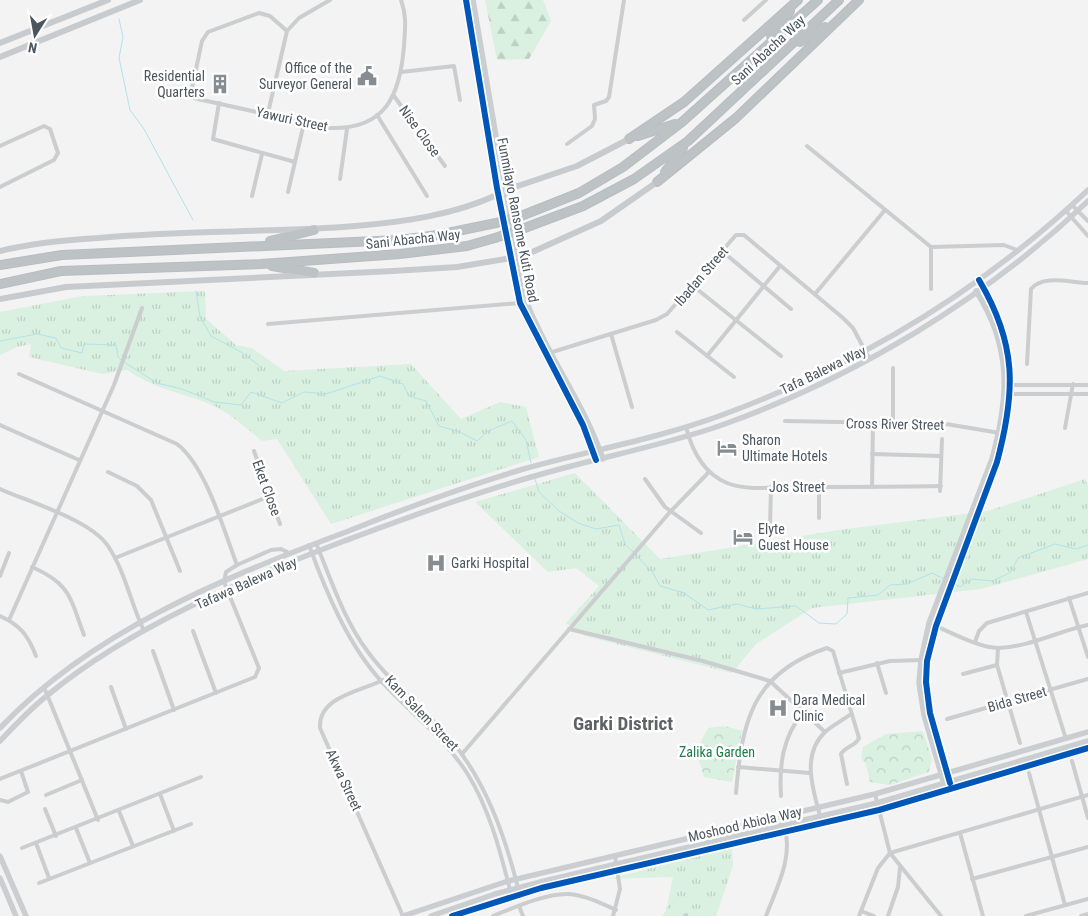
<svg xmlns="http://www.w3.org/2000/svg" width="1088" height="916" viewBox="0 0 1088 916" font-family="'Roboto Condensed',sans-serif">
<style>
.grass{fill:url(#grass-tufts)}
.forest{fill:url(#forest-firs)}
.park{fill:url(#park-crowns)}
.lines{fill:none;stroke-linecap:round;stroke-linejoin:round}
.stream{stroke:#b2e2eb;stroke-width:1}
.highway-casing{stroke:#b8bdc2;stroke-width:10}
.street{stroke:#cbcdce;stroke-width:4}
.secondary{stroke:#cbced0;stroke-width:5.5}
.primary{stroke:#c8cbce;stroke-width:6}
.highway{stroke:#bdc2c5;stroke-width:8}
.highway-bridge-casing{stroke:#b8bdc2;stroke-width:10;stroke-linecap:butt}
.highway-bridge{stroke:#bdc2c5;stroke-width:8}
.cycleway-casing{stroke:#fff;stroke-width:9}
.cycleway{stroke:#0057b8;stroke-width:6}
.labels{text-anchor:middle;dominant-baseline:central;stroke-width:5;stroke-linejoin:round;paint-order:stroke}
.street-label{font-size:14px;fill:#4b565e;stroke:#fff}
.poi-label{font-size:14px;fill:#4b565e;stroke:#fff;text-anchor:start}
.park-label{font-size:14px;fill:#1f7c49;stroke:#fff}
.district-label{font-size:19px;font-weight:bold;fill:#5f6366;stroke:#fff}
</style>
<defs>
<pattern id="grass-tufts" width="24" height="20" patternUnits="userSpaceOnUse" patternTransform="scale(1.25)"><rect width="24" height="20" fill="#daf0e1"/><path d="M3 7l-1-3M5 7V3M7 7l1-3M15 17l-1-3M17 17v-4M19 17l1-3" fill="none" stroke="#bdd0c3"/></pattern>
<pattern id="forest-firs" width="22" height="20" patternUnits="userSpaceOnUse" patternTransform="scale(1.25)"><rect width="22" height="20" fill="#daf0e1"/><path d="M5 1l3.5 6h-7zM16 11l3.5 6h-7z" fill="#bdd0c3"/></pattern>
<pattern id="park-crowns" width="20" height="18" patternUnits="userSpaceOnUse" patternTransform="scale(1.25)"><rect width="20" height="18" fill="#daf0e1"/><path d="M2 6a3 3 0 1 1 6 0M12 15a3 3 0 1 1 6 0" fill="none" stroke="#bdd0c3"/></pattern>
</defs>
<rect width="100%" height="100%" fill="#f3f3f3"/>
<!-- grass -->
<g class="grass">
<path d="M 205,291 L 206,319 L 236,345 L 252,348 L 284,371 L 411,364 L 461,419 L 500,402 L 526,407 L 539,457 L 331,524 L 277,439 L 262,441 C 245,427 227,410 205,402 C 178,392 151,387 127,370 L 102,374 L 29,357 L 31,344 L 17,347 L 0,355 L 0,312 L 83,296 Z"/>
<polygon points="575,473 660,559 839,530 988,511 1085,479 1088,486 1088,559 981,589 812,608 756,644 732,673 585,636 566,623 599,586 576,568 548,572 475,502"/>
<polygon points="732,848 733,866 716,916 662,916 666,911 673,877 608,879"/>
</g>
<!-- forest -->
<polygon class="forest" points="485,0 543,0 551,21 529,59 497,60"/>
<!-- park -->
<g class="park">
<polygon points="725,726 742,731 732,782 704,777 696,751 708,728"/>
<polygon points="923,731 932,759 929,772 890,785 870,782 866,765 861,758 863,747 886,734"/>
</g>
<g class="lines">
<!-- stream -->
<g class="stream">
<polyline points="119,19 123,37 119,58 130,110 144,129 193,220"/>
<polyline points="196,291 200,317 211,336 241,352 261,367"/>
<polyline points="0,341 37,334 56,338 61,348 82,353 84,344 116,345 118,357 121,360"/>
<polyline points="124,362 157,383 182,389 214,402 241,405 251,392 282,403 304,392 326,394 380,376 403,384 409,396 426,401 439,426 460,432 477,441 488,431 512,421 526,440 531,463"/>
<polyline points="535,479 539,492 559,511 578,523 596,529 619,525 625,544 633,552"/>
<polyline points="636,555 653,573 660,586 684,593 708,610 737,604 756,609 796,606 819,623 836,624 847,614 848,598 878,595 890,585 907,584 932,573 944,579"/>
<polyline points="955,584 960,587 971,579 993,581 1011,572 1018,558 1055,544 1076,549 1088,545"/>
</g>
<defs>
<g id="highway">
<polyline points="771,36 790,11"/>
<polyline points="800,42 825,27"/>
<polyline points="638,136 675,124"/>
<polyline points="629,139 684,102 798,0"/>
<polyline points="665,172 683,148"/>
<polyline points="657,182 736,118 859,0"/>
<polyline points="521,216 579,193 623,167 682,122 818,0"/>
<polyline points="522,229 583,206 634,179 688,141 839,0"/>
<polyline points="270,241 314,230"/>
<polyline points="0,265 62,255 399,240 438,235 496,223"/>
<polyline points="272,266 314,273"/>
<polyline points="0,284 61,271 261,264 400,254 467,246 495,238"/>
</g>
</defs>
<!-- highway casing -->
<use href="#highway" class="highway-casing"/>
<!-- street -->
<g class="street">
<polyline points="744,20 766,0"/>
<polyline points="401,72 454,66 460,100"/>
<path d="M 171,93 L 329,128 C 386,130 400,95 404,46 C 405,29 407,16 401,0"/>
<polyline points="394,96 445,166"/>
<polyline points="190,97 202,41 208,32 259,13 270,16 287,31"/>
<polyline points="219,103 213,139 295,162"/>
<polyline points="268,113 287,31 299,18 330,0"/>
<polyline points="377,115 427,196"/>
<polyline points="567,144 592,126 595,119 594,105 606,101 609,97 624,0"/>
<polyline points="0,146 44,126 50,129 58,153 54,160 0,187"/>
<polyline points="807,146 931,247 931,289"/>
<polyline points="340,179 347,129"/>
<polyline points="288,192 304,123"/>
<polyline points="252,196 262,154"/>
<polyline points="1072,205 1088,221"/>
<polyline points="1066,211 1088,236"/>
<polyline points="931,247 1004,245 1017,250"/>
<polyline points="722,251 791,309"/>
<polyline points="693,286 781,356"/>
<polyline points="815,294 885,210"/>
<polyline points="268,324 520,303"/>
<polyline points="677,332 734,377"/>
<polyline points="611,334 632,407"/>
<polyline points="549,353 656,320 667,314 736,235 744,235 843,318 853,328 869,358"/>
<polyline points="707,356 780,266"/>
<path d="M 1027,364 L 1031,289 C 1043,274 1071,283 1088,283"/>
<polyline points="893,368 893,423"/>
<path d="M 19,374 L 177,444 C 206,466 224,531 237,565"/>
<polyline points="1008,385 1088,385"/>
<polyline points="1008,394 1088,394"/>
<polyline points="785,421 946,424 1000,433"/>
<polyline points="0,425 79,460"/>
<path d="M 686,427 C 692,451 703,473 727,483 C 746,491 772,487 792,487 C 841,487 891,487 941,486"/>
<polyline points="1065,428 1073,384"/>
<polyline points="254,451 280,524"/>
<polyline points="872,454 941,456"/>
<polyline points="108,472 137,486 151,500 180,571"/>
<polyline points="645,479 665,507 701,533"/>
<polyline points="819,487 819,518"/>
<polyline points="872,487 873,423"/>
<path d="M 0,489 C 29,502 91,520 108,546 C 125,571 131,604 144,631"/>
<polyline points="940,491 942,439"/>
<polyline points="770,527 771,487"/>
<path d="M 316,543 C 331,580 344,620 368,652 C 392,685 425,709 451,740 C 486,782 505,836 518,888"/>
<path d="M 309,545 C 326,592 348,645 382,682 C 410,713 444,737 467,773 C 489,808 500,850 510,890"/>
<polyline points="115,558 270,496"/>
<path d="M 32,567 C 71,584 70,598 84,635"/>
<polyline points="0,576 9,553"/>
<polyline points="1069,598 1088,657"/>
<polyline points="1026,612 1066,739"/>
<path d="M 0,616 C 20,625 28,635 36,656"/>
<polyline points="9,620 114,385 142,308"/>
<path d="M 929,623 C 948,631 979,648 998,648 C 1029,647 1059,631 1088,625"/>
<polyline points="569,629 703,661 770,681 825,732"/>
<polyline points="193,631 216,693"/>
<polyline points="975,642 979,631 987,623 1088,593"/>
<polyline points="998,648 997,665 1020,743"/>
<polyline points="153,651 174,710"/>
<polyline points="877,663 886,693"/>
<polyline points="839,673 890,661 922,660"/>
<polyline points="963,674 997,665"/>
<path d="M 383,680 C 362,691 318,696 320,728 L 403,916"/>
<polyline points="44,687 98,820"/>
<polyline points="111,687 126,729"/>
<polyline points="947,719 1088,679"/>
<polyline points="462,754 670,512 709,472"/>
<polyline points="1072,761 1088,818"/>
<polyline points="738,767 810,773"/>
<polyline points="1029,773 1065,905"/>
<polyline points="0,779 255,677 259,668 224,582 226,572 237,565 271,550 281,549 289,553"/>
<path d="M 736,793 C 742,721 752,673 827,648 L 833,651 L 859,738 C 856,746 846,746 841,754 L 847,784"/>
<polyline points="160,794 174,831"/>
<polyline points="875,794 890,853 941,916"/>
<polyline points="46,795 82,780"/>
<path d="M 781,796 C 779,764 783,737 803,712"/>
<polyline points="0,800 8,802 28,792 21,771"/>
<polyline points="45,809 56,836"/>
<polyline points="119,811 133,846"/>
<path d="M 820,816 C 813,789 801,755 825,732 C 833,725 843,720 851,714"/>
<polyline points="76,828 90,863"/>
<polyline points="960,833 983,916"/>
<polyline points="36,843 49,878"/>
<polyline points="22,848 201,777"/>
<polyline points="972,879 1088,847"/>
<polyline points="39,883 191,824"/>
<polyline points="519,906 523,916"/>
<polyline points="861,911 874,916"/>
<polyline points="452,916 541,888 879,810 1088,748"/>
<path d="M 493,916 C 513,908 547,893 568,894 C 584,895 601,903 616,910"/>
<polyline points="613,916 620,889 615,856"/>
<polyline points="685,916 686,915"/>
<path d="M 766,916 C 777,887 794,856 784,825"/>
<polyline points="859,916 878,868 890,853 1088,795"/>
<polyline points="888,916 898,887 900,868"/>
<polyline points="1026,916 1088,899"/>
<polyline points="1081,916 1088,914"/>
</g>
<!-- secondary -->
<g class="secondary">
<polyline points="466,0 497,188 520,303 583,425 596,460"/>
<path d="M 473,0 L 499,154 L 527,303 C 548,357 584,403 603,459"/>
<path d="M 0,728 C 92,631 223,578 346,532 C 403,509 461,488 520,470 C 587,451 657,439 722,415 C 858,365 983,289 1088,190"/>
<path d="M 0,741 C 16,724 31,708 49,694 C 132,626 245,579 344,541 C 412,516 479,491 549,472 C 606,456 665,445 722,425 C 856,377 984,300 1088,201"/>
<path d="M 948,776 L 930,713 L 926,682 L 927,661 L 936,626 L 997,462 C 1015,395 1018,346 982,285"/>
<path d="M 944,784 L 924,715 L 919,683 L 921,660 L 929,623 L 992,459 C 1009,397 1012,347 976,291"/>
<polyline points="0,856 26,916"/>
<polyline points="0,878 16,916"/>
<polyline points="403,916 508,881 875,794 1088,732"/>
<polyline points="431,916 495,894 544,881 877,803 1088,741"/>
</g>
<!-- primary -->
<g class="primary">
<polyline points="0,43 108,0"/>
<polyline points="0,57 140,0"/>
<polyline points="506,190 577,166 629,139"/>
<path d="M 0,251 C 32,243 65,240 98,238 C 183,230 270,233 355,226 C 404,222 454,215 499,194"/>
<polyline points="519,258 601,221 657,182"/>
<polyline points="0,299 66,287 393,271 457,267 512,258"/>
</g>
<!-- highway -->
<use href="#highway" class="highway"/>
<defs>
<g id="highway-bridge">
<polyline points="496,223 521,216"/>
<polyline points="495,238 522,229"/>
</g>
</defs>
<!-- highway-bridge casing -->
<use href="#highway-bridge" class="highway-bridge-casing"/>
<!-- highway-bridge -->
<use href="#highway-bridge" class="highway-bridge"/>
<defs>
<g id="cycleway">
<polyline points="466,0 497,188 520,303 583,425 596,460"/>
<path d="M 950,783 L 930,713 L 926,682 L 927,661 L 936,626 L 997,462 C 1016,391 1017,344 979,280"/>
<polyline points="452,916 541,888 879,810 1088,748"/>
</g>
</defs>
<!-- cycleway casing -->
<use href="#cycleway" class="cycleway-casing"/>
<!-- cycleway -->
<use href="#cycleway" class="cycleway"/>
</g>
<!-- icons -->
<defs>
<symbol id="civic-bare" viewBox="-9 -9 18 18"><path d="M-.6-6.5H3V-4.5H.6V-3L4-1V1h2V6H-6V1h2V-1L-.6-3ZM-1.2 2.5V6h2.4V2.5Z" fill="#868d92" stroke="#fff" stroke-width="2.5" paint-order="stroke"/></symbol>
<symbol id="building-bare" viewBox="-9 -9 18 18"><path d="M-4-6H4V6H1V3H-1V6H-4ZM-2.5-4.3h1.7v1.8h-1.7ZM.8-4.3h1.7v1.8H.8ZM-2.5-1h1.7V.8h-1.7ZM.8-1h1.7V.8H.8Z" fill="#868d92" stroke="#fff" stroke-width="2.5" paint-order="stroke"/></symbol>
<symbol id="hotel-bare" viewBox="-9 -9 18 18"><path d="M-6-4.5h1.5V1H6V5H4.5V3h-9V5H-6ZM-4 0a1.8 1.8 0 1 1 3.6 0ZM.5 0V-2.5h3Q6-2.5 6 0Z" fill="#868d92" stroke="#fff" stroke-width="2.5" paint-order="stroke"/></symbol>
<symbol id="hospital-bare" viewBox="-9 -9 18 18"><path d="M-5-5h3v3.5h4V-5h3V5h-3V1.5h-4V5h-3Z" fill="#868d92" stroke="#fff" stroke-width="2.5" paint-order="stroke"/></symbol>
</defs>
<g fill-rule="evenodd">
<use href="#civic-bare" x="353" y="62" width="28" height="28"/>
<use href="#building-bare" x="206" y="70" width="28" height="28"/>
<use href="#hotel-bare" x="713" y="434" width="28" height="28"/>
<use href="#hotel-bare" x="729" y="523" width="28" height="28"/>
<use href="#hospital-bare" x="422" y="549" width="28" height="28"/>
<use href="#hospital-bare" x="764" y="694" width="28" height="28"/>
</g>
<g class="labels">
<!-- street labels -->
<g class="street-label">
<text transform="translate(768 50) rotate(-43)">Sani Abacha Way</text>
<text transform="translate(292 119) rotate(12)">Yawuri Street</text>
<text transform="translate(420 131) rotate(54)">Nise Close</text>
<text transform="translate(518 220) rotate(79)">Funmilayo Ransome Kuti Road</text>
<text transform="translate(413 239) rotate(-6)">Sani Abacha Way</text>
<text transform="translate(701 276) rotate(-49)">Ibadan Street</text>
<text transform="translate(823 370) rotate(-26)">Tafa Balewa Way</text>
<text transform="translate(895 424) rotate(1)">Cross River Street</text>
<text x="797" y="487">Jos Street</text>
<text transform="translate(267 488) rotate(70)">Eket Close</text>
<text transform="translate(246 583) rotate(-24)">Tafawa Balewa Way</text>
<text transform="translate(1017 699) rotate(-16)">Bida Street</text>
<text transform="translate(422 713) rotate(46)">Kam Salem Street</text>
<text transform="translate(344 780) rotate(65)">Akwa Street</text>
<text transform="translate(745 824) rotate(-13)">Moshood Abiola Way</text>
</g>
<!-- poi labels -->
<g class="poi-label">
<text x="352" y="68" text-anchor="end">Office of the<tspan x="352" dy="16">Surveyor General</tspan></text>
<text x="205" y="76" text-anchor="end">Residential<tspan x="205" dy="16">Quarters</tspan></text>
<text x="742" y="440">Sharon<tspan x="742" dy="16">Ultimate Hotels</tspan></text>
<text x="758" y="529">Elyte<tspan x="758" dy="16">Guest House</tspan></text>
<text x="451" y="563">Garki Hospital</text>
<text x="793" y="700">Dara Medical<tspan x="793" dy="16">Clinic</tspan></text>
</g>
<!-- park labels -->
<g class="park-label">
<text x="717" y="752">Zalika Garden</text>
</g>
<!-- district labels -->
<g class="district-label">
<text x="623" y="723">Garki District</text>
</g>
</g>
<!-- north arrow -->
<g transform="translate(35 35) rotate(191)" stroke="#ffffff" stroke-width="4" paint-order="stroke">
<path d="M0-4L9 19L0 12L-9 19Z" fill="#4b565e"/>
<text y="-8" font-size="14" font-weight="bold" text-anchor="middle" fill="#4b565e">N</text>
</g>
</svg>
